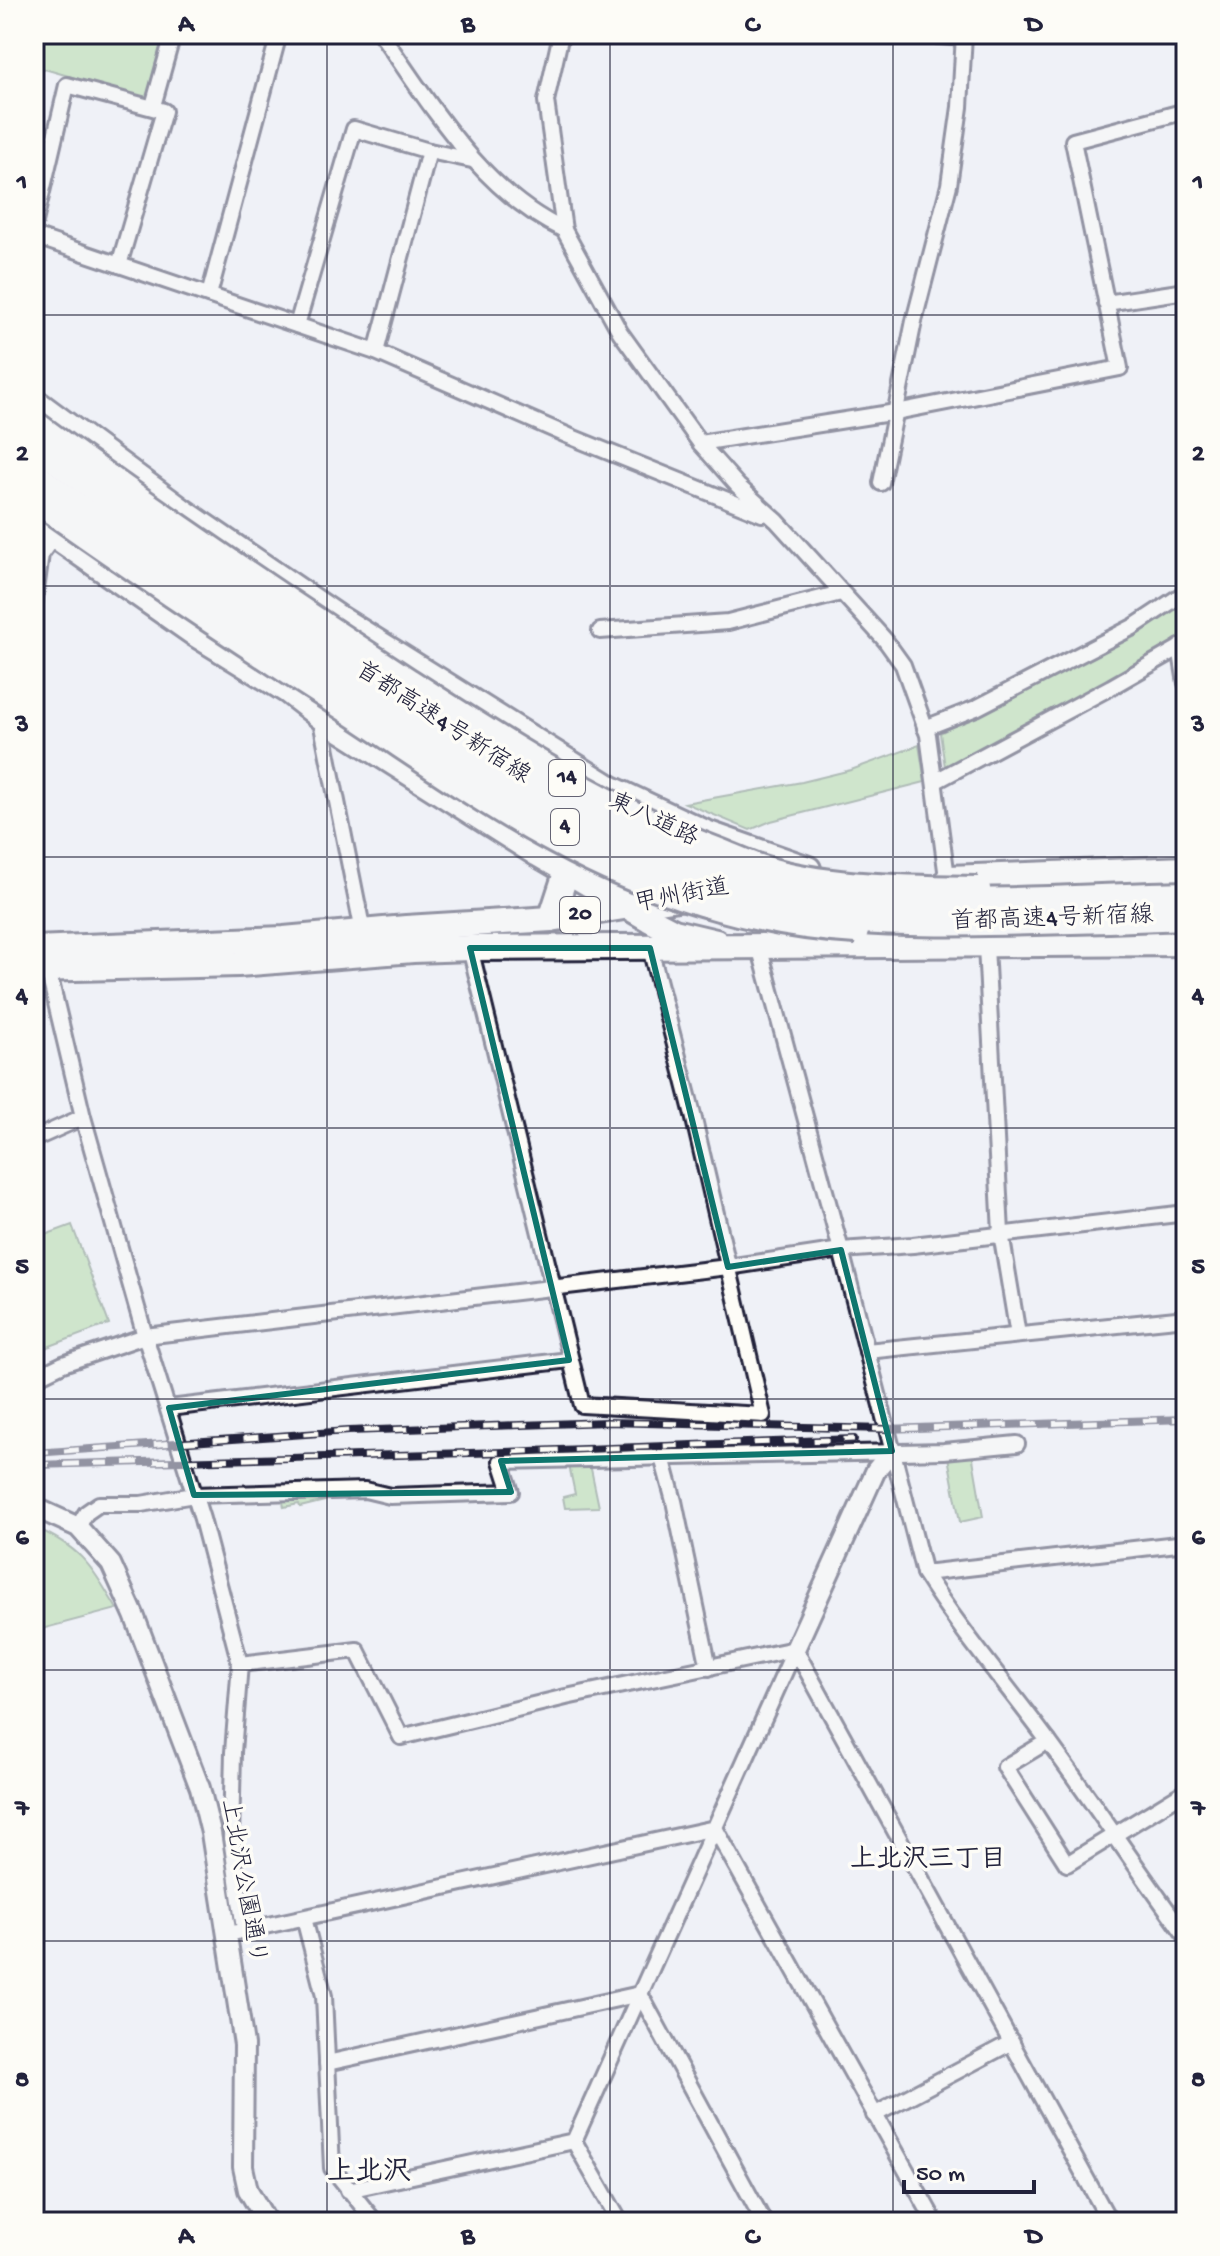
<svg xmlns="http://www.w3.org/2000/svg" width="1220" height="2256" viewBox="0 0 1220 2256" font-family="'Gochi Hand','Klee One',sans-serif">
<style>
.green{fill:#a8d898;stroke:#657d6a;stroke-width:2}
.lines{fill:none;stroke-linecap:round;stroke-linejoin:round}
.minor-casing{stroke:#22223b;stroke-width:20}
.tertiary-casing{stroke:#22223b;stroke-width:24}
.primary-casing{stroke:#22223b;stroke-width:30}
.trunk-casing{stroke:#22223b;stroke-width:30}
.minor{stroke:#fdfcf7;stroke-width:14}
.tertiary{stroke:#fdfcf7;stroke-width:18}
.primary{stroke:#fdfcf7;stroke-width:24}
.trunk{stroke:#fdfcf7;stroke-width:24}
.rail-casing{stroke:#22223b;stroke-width:8}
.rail{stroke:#fdfcf7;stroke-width:5;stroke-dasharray:15;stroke-linecap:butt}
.primary-bridge-casing{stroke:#22223b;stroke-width:30;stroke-linecap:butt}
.motorway-bridge-casing{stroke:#22223b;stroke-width:32;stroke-linecap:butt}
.primary-bridge{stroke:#fdfcf7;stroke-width:24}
.motorway-bridge{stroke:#fdfcf7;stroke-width:26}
.marked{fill:none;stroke:#0f766e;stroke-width:6;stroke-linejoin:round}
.grid{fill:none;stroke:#22223b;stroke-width:2;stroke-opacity:0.55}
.labels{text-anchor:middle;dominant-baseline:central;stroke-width:7;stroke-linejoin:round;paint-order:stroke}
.shield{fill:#fdfcf7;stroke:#646373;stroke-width:2}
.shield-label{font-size:22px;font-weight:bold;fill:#22223b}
.street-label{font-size:24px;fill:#22223b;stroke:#fdfcf7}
.neighbourhood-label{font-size:26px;font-weight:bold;fill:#22223b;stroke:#fdfcf7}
.quarter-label{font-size:28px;font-weight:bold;fill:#22223b;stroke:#fdfcf7}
.neatline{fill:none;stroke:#22223b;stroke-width:3}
.grid-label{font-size:26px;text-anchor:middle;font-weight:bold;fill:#22223b}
</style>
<rect width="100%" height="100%" fill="#eff1f7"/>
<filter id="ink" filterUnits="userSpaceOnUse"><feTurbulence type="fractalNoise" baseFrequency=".0125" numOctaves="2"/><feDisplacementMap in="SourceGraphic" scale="16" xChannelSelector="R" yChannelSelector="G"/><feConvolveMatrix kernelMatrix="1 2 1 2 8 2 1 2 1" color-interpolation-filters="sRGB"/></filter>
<g filter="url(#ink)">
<!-- green -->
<g class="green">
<polygon points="34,34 166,34 151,100 34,66"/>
<polygon points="1186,598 1186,635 1109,680 945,767 940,733 1153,620"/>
<polygon points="919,745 925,782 771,821 750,830 685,803 802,782 851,770"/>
<polygon points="72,1225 109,1324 34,1352 34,1239"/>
<polygon points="972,1453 983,1517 960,1522 948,1457"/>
<polygon points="590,1464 599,1507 565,1508 563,1497 575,1494 569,1465"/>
<polygon points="324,1495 325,1501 300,1507 299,1504 284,1507 282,1497"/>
<path d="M 34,1527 C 82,1548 91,1566 117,1609 L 34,1631 Z"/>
</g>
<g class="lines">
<defs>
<g id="minor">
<path d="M 381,34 C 431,105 482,192 564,230"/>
<polyline points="561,34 546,101 564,230 620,332 700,443 738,486 777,521 885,640 903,665 928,735 948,885"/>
<polyline points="916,34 964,38"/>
<polyline points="153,106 173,34"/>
<polyline points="34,226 67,85 164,111 119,265"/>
<polyline points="34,236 376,352 569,436 762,514"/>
<polyline points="209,295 279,34"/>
<polyline points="1106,303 1186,291"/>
<polyline points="297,325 354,129 429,151 472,160"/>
<polyline points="376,352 429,151"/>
<polyline points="700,443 896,412 1120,368 1073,141 1186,111"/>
<polyline points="881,483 914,321 949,185 960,107 964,34"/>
<polyline points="34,605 41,554 54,536"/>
<polyline points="600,631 728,622 841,593"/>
<polyline points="1180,647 1186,683"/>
<polyline points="320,716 363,932"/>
<polyline points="925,728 976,708 1133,627 1186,592"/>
<polyline points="936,781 1111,687 1186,644"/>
<path d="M 759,946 L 841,1250 L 924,1573 C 961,1632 1007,1685 1048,1741 C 1095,1805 1139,1872 1186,1936"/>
<polyline points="986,946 1001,1233 1018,1335"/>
<polyline points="470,948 582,1405 763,1415 693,1115 650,948"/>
<polyline points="47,965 83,1117 145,1336 202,1519 240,1664 233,1752 231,1838 244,1929"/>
<polyline points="34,1139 83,1117"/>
<polyline points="867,1351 1186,1318"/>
<polyline points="34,1378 63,1364 145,1336 728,1267 841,1250 913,1245 1186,1213"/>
<polyline points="169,1408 569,1360"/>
<polyline points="662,1457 674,1501 709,1668"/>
<polyline points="78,1527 86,1513 99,1504 141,1504 194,1495 365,1490 390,1496 511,1492 501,1461 944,1451 1017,1444"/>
<polyline points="924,1573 1186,1543"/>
<polyline points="795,1649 1110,2222"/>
<polyline points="240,1664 357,1650 401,1737 566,1697 795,1649"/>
<polyline points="1048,1741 1005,1767 1067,1864 1186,1791"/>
<polyline points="304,1918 324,1996 332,2168 375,2222"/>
<polyline points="237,1932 715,1828 935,2222"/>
<polyline points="327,2063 640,1994 764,2222"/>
<polyline points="874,2115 1012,2042"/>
<polyline points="574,2141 795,1649"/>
<polyline points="574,2141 620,2222"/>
<polyline points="348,2190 574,2141"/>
</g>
<g id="tertiary">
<polyline points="34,1507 78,1527 111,1564 134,1615 200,1788 211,1833 244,2045 243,2167 248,2190 267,2222"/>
<polyline points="795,1649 876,1470 892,1451"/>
</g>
<g id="primary">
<polyline points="34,401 182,511 337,617 610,788 706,833 808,869"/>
<polyline points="34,521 194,633 288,691 320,716 538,854 649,919 674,932 716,942"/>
<polyline points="551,919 567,870"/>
</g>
<g id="trunk">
<polyline points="949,878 1186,869"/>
<polyline points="34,949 284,939 406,928 551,919 690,896"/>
<polyline points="34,969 238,964 413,950 470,948 1186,943"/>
</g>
</defs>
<!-- minor casing -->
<use href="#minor" class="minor-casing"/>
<!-- tertiary casing -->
<use href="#tertiary" class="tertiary-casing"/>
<!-- primary casing -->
<use href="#primary" class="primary-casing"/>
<!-- trunk casing -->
<use href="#trunk" class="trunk-casing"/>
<!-- minor -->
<use href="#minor" class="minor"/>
<!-- tertiary -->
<use href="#tertiary" class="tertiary"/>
<!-- primary -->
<use href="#primary" class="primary"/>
<!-- trunk -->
<use href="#trunk" class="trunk"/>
<defs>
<g id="rail">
<polyline points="34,1453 348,1431 607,1422 886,1429 1186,1419"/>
<polyline points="34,1465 505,1452 854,1439"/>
</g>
</defs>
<!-- rail casing -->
<use href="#rail" class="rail-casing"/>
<!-- rail -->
<use href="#rail" class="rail"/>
<defs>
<g id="primary-bridge">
<path d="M 34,423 C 156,513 282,598 409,681 C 508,745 610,811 722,852 C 739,859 756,867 773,871 C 836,888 913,888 978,889"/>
<path d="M 34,499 C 135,571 237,639 341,706 C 412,752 481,802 556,842 C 647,892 752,925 856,931"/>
</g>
<g id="motorway-bridge">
<path d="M 34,443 C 138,522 246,596 355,669 C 491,760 630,857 794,888 C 921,912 1058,898 1186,895"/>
<path d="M 34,475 C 135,550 240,620 345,690 C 487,783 620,875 790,910 C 855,924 921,923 987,922 C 1054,921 1120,919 1186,916"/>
</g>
</defs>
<!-- primary-bridge casing -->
<use href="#primary-bridge" class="primary-bridge-casing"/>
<!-- motorway-bridge casing -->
<use href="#motorway-bridge" class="motorway-bridge-casing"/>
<!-- primary-bridge -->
<use href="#primary-bridge" class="primary-bridge"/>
<!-- motorway-bridge -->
<use href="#motorway-bridge" class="motorway-bridge"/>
</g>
</g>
<!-- marked area -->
<path d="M0 0H1220V2256H0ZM 470,948 L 650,948 L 728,1267 L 841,1250 L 892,1451 L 501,1461 L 511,1492 L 194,1495 L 169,1408 L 569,1360 Z" fill="#eff1f7" fill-opacity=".55" fill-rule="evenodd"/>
<path class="marked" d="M 470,948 L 650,948 L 728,1267 L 841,1250 L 892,1451 L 501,1461 L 511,1492 L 194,1495 L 169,1408 L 569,1360 Z"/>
<!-- grid -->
<path class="grid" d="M 327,34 L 327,2222M 610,34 L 610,2222M 893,34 L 893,2222M 34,315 L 1186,315M 34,586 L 1186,586M 34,857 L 1186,857M 34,1128 L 1186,1128M 34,1399 L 1186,1399M 34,1670 L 1186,1670M 34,1941 L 1186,1941"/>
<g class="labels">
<!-- shield labels -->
<g class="shield">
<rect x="549" y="760" width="36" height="36" rx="6"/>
<rect x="551" y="809" width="28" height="36" rx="6"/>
<rect x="560" y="897" width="40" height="36" rx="6"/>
</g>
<g class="shield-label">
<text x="567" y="778">14</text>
<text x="565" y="827">4</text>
<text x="580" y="915">20</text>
</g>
<!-- street labels -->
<g class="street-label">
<text transform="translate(442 724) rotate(33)">首都高速4号新宿線</text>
<text transform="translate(653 821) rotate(25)">東八道路</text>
<text transform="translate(682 897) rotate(-11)">甲州街道</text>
<text transform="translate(1052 920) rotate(-2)">首都高速4号新宿線</text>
<text transform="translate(242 1882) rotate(80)">上北沢公園通り</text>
</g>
<!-- neighbourhood labels -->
<g class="neighbourhood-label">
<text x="928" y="1861">上北沢三丁目</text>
</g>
<!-- quarter labels -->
<g class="quarter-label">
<text x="369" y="2173">上北沢</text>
</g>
</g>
<!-- margin -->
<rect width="1220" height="2256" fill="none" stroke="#fdfcf7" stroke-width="88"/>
<!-- scale -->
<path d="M904 2180v12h130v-12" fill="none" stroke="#22223b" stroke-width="4"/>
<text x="916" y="2180" font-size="24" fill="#22223b" stroke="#fdfcf7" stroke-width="6" paint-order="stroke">50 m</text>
<rect x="44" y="44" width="1132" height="2168" class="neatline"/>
<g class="grid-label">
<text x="186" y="31">A</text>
<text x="468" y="31">B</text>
<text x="752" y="31">C</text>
<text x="1034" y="31">D</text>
<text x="22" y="189">1</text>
<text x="1198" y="189">1</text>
<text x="22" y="460">2</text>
<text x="1198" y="460">2</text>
<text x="22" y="731">3</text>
<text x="1198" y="731">3</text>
<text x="22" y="1002">4</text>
<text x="1198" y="1002">4</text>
<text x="22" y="1273">5</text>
<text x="1198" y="1273">5</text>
<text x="22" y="1544">6</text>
<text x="1198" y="1544">6</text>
<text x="22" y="1815">7</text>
<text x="1198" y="1815">7</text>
<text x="22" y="2086">8</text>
<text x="1198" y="2086">8</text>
<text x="186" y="2243">A</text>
<text x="468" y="2243">B</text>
<text x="752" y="2243">C</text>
<text x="1034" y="2243">D</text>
</g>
</svg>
